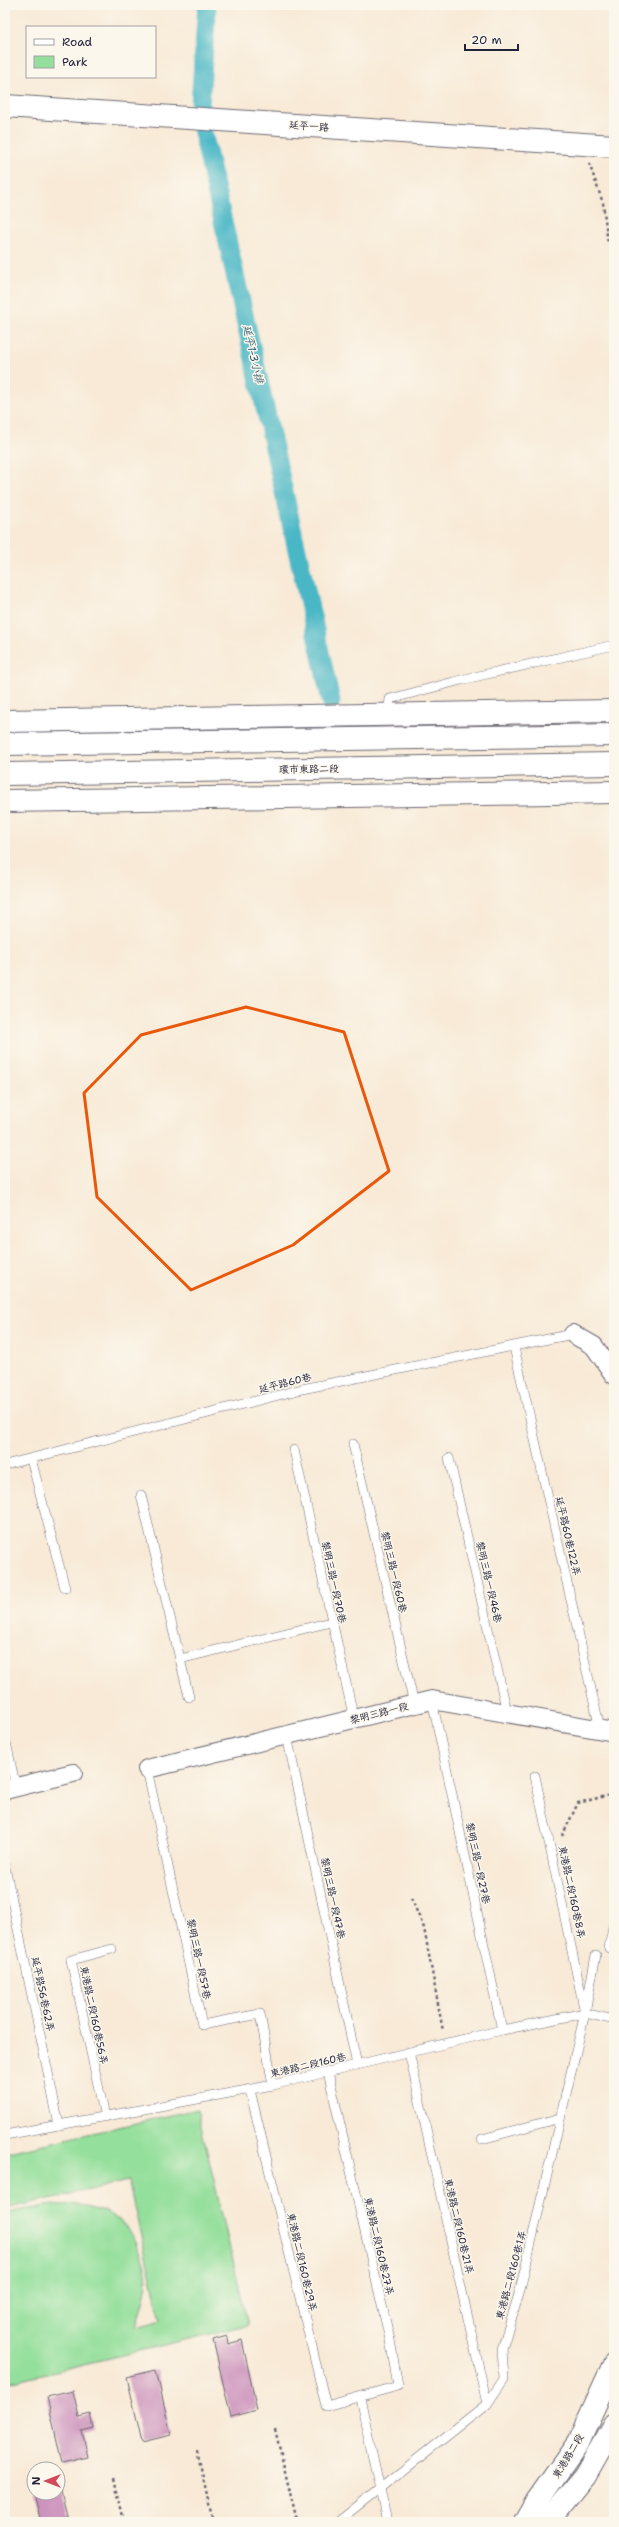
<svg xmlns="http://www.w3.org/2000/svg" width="619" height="2527" viewBox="0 0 619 2527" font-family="'Shantell Sans','LXGW WenKai TC',sans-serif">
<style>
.green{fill:#94df9b;stroke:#5b806b}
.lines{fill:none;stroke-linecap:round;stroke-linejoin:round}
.canal{stroke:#4ab7c6;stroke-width:19}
.building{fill:#cc93bc}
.service-casing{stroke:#6d6872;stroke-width:10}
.minor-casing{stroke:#6d6872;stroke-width:20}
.tertiary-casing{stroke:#6d6872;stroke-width:24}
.primary-casing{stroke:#6d6872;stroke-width:24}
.path{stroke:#6d6872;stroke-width:2.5;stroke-dasharray:3 3;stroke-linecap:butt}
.service{stroke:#fff;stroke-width:9}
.minor{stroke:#fff;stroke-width:18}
.tertiary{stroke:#fff;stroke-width:22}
.primary{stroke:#fff;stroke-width:22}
.marked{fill:none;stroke:#e8590c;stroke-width:3;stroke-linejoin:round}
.labels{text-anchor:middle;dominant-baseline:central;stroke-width:3;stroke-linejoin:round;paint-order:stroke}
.street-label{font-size:10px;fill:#22223b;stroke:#fbf7ec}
.water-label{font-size:11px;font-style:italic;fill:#325e73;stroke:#fbf7ec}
</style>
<rect width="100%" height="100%" fill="#fbf7ec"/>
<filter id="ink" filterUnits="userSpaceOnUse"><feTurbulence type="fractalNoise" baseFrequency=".025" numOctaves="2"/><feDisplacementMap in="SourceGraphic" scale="8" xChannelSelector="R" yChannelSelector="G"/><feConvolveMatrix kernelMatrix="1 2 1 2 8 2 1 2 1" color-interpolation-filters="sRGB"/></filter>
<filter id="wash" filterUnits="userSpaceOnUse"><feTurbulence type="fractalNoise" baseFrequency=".012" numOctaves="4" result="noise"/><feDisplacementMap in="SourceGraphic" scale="16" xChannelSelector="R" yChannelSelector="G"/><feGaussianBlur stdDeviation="0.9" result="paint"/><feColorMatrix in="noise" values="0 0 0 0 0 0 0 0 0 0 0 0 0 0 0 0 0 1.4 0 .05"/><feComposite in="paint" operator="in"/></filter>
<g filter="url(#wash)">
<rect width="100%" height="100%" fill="#f8ead7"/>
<!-- green -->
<path class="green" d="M 197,2109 L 248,2325 L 5,2383 L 5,2214 C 52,2203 111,2191 137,2245 C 143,2258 149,2275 146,2289 C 144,2302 139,2315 136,2327 L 161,2320 L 128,2181 L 5,2209 L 5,2153 Z"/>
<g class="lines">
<!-- canal -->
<polyline class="canal" points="207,5 200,104 202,128 331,701"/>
</g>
<g id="blocks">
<!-- building -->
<g class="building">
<polygon points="227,2336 228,2344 242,2340 257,2410 231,2417 213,2340"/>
<polygon points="156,2370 171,2435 142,2442 127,2377"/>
<polygon points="73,2391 79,2417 90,2414 93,2428 82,2431 88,2457 62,2463 47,2397"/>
<polygon points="58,2479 69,2522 41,2522 32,2485 34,2484 34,2493 58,2493"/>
</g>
</g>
</g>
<g filter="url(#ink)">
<use href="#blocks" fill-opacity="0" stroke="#6d6872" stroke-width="1"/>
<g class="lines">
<defs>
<g id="service">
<polyline points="388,714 390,699 461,680 614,645"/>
<polyline points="514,1347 600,1729"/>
<polyline points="353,1444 414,1704"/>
<polyline points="294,1450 354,1719"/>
<polyline points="449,1458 507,1712"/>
<polyline points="31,1459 65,1588"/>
<polyline points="5,1465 302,1389 573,1334"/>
<polyline points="141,1495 189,1697"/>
<polyline points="180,1659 331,1622"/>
<polyline points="432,1700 502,2030"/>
<polyline points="287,1736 357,2065"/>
<polyline points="5,1738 16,1788"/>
<polyline points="147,1769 202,2025 260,2014 273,2085"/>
<polyline points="535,1776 584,2008"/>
<polyline points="5,1867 59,2125"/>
<polyline points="614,1923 609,1948 614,1950"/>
<polyline points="409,2052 487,2404"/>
<polyline points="250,2090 326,2406 398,2386 390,2340 328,2072"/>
<polyline points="105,2117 71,1960 112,1949"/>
<polyline points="5,2135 273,2085 502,2030 585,2013 614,2020"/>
<polyline points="482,2139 560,2118"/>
<polyline points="360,2398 387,2522"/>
<polyline points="338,2522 487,2404 504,2379 502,2349 519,2294 585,2013 596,1955"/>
</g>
<g id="minor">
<polyline points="573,1334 594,1346 614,1375"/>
<polyline points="147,1769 432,1700 614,1732"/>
<polyline points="5,1790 73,1773"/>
</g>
<polyline id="tertiary" points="5,106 614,146"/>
<g id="primary">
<polyline points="5,721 614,711"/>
<polyline points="5,744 614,735"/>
<polyline points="5,774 614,764"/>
<polyline points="5,801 614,792"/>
<polyline points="525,2522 537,2501 578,2443 614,2364"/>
<polyline points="547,2522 585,2476 614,2425"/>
</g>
</defs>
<!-- service casing -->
<use href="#service" class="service-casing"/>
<!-- minor casing -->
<use href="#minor" class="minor-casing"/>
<!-- tertiary casing -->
<use href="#tertiary" class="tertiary-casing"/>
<!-- primary casing -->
<use href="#primary" class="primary-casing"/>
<!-- path -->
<g class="path">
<polyline points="589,163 603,203 608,244"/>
<polyline points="562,1836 578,1803 614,1794"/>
<polyline points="411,1898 424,1928 443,2031"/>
<polyline points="275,2429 297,2522"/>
<polyline points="197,2450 213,2522"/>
<polyline points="114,2478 124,2522"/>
</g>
<!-- service -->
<use href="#service" class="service"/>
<!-- minor -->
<use href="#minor" class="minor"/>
<!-- tertiary -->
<use href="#tertiary" class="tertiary"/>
<!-- primary -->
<use href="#primary" class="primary"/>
</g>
</g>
<!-- marked area -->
<path class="marked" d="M 246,1007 L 344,1032 L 389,1171 L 293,1245 L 191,1290 L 97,1197 L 84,1093 L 141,1035 Z"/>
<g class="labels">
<!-- street labels -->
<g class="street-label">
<text transform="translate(309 126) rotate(4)">延平一路</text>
<text transform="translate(309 769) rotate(-1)">環市東路二段</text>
<text transform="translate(285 1383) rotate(-14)">延平路60巷</text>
<text transform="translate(568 1536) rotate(77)">延平路60巷122弄</text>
<text transform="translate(394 1572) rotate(77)">黎明三路一段60巷</text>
<text transform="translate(334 1582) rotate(78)">黎明三路一段70巷</text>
<text transform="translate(489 1582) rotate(77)">黎明三路一段46巷</text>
<text transform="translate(379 1713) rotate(-14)">黎明三路一段</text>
<text transform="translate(478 1863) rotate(78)">黎明三路一段27巷</text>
<text transform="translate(572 1892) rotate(78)">東港路二段160巷8弄</text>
<text transform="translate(333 1898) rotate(78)">黎明三路一段47巷</text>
<text transform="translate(199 1959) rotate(78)">黎明三路一段57巷</text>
<text transform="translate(43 1994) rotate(78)">延平路56巷62弄</text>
<text transform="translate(94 2015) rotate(78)">東港路二段160巷56弄</text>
<text transform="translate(308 2065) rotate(-13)">東港路二段160巷</text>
<text transform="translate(459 2226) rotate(77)">東港路二段160巷21弄</text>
<text transform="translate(379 2246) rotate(77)">東港路二段160巷27弄</text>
<text transform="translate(302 2262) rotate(77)">東港路二段160巷29弄</text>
<text transform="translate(511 2275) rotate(-75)">東港路二段160巷1弄</text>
<text transform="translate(568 2456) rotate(-59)">東港路二段</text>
</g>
<!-- water labels -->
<g class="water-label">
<text transform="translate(253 354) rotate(77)">延平1-3小排</text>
</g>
</g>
<!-- margin -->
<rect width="619" height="2527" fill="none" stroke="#fbf7ec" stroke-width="20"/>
<!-- legend -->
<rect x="26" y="26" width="130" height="52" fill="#fbf7ec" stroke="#a4a2a5"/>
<rect x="34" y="39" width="20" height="6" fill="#ffffff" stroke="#a4a2a5"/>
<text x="62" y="46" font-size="12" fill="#22223b">Road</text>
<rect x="34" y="56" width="20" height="12" fill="#94df9b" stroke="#a4a2a5"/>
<text x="62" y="66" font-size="12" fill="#22223b">Park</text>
<!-- north arrow -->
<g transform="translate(46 2481) rotate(270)"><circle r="19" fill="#fbf7ec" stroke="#a4a2a5"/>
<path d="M0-3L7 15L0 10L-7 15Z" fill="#d1495b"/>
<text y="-6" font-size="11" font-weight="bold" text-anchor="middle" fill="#22223b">N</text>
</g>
<!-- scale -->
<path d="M465 44v6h53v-6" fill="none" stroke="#22223b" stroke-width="2"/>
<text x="471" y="44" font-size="12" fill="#22223b" stroke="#fbf7ec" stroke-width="3" paint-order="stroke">20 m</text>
</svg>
